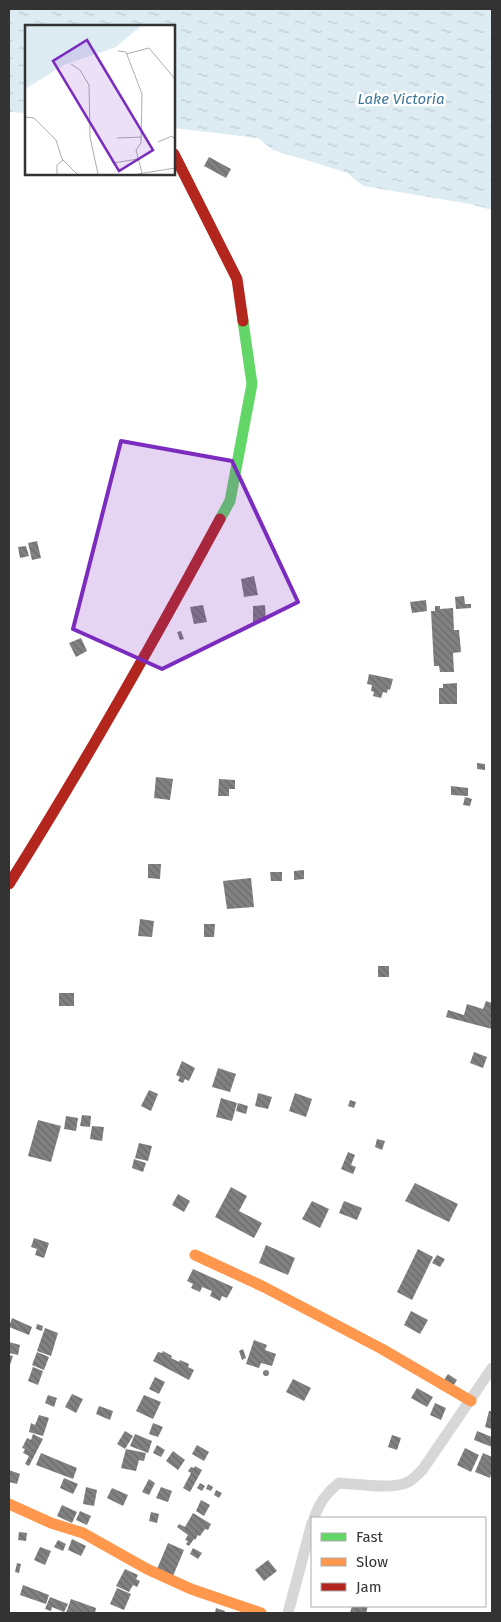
<svg xmlns="http://www.w3.org/2000/svg" width="501" height="1622" viewBox="0 0 501 1622" font-family="'Fira Sans',sans-serif">
<style>
.water{fill:url(#water-ripples)}
.building{fill:url(#building-back-hatch)}
.lines{fill:none;stroke-linecap:round;stroke-linejoin:round}
.street{stroke:#d7d7d7;stroke-width:11}
.fast{stroke:#63d668;stroke-width:11}
.slow{stroke:#ff974d;stroke-width:11}
.jam{stroke:#b3261e;stroke-width:11}
.marked{fill:#7b2cbf;fill-opacity:0.2;stroke:#7b2cbf;stroke-width:4;stroke-linejoin:round}
.labels{text-anchor:middle;dominant-baseline:central;stroke-width:5;stroke-linejoin:round;paint-order:stroke}
.water-label{font-size:15px;font-style:italic;fill:#3f7597;stroke:#fff}
.inset-road{fill:none;stroke:#adadad;stroke-width:1}
.view{fill:#7b2cbf;fill-opacity:0.15;stroke:#7b2cbf;stroke-width:2.5}
.inset-edge{fill:none;stroke:#333;stroke-width:2.5}
</style>
<defs>
<pattern id="water-ripples" width="26" height="14" patternUnits="userSpaceOnUse" patternTransform="scale(1.25)"><rect width="26" height="14" fill="#ddebf3"/><path d="M2 4q2-2 4 0t4 0M15 11q2-2 4 0t4 0" fill="none" stroke="#becad1"/></pattern>
<pattern id="building-back-hatch" width="6" height="6" patternUnits="userSpaceOnUse" patternTransform="scale(1.25)"><rect width="6" height="6" fill="#818181"/><path d="M-1 5l2 2M0 0l6 6M5-1l2 2" fill="none" stroke="#6a6a6a"/></pattern>
</defs>
<rect width="100%" height="100%" fill="#fff"/>
<!-- water -->
<polygon class="water" points="9,9 492,9 492,210 470,204 364,186 355,180 348,173 273,150 258,138 174,128 174,26 26,26 26,113 9,112"/>
<!-- building -->
<g class="building">
<polygon points="209,157 231,169 226,178 204,166"/>
<polygon points="37,541 41,558 32,560 28,543"/>
<polygon points="26,546 29,556 20,558 18,547"/>
<polygon points="254,576 258,595 244,597 241,579"/>
<polygon points="464,596 465,604 471,604 471,608 456,609 455,597"/>
<polygon points="426,600 427,611 412,613 410,602"/>
<polygon points="203,605 207,622 194,624 190,607"/>
<polygon points="265,605 266,621 253,622 253,606"/>
<polygon points="435,606 440,606 440,609 453,608 454,630 459,630 461,652 453,653 454,672 440,672 439,666 434,666 431,611 435,611"/>
<polygon points="181,631 184,639 180,640 177,632"/>
<polygon points="81,638 87,651 76,657 69,643"/>
<polygon points="369,674 393,679 390,690 388,689 387,693 383,692 381,698 373,696 374,692 371,691 372,685 367,684"/>
<polygon points="457,683 457,704 439,704 439,688 443,688 443,684"/>
<polygon points="477,763 485,764 485,770 477,769"/>
<polygon points="156,777 173,779 170,800 154,798"/>
<polygon points="219,779 235,780 235,789 229,789 229,796 218,796"/>
<polygon points="451,786 468,788 468,796 451,795"/>
<polygon points="465,797 472,799 470,806 463,805"/>
<polygon points="148,864 161,864 160,879 148,878"/>
<polygon points="304,870 304,879 294,880 294,871"/>
<polygon points="270,872 282,872 282,881 271,881"/>
<polygon points="251,878 254,907 227,909 223,881"/>
<polygon points="140,919 154,921 152,937 138,936"/>
<polygon points="204,924 215,924 214,937 204,937"/>
<rect x="378" y="966" width="11" height="11"/>
<rect x="59" y="993" width="15" height="13"/>
<polygon points="486,1001 492,1003 492,1029 446,1017 448,1010 464,1015 467,1004 483,1009"/>
<polygon points="474,1052 487,1057 483,1068 470,1063"/>
<polygon points="182,1061 195,1068 189,1081 185,1079 183,1083 178,1081 180,1077 176,1075"/>
<polygon points="218,1068 236,1074 230,1092 212,1087"/>
<polygon points="149,1090 158,1094 151,1111 141,1106"/>
<polygon points="258,1093 272,1097 268,1109 255,1106"/>
<polygon points="295,1093 312,1099 306,1117 289,1111"/>
<polygon points="221,1098 237,1103 232,1121 216,1117"/>
<polygon points="350,1100 356,1102 354,1108 348,1106"/>
<polygon points="238,1103 248,1106 246,1114 236,1111"/>
<polygon points="82,1115 91,1116 90,1127 80,1126"/>
<polygon points="66,1116 78,1118 76,1131 64,1129"/>
<polygon points="38,1120 61,1126 51,1162 28,1156"/>
<polygon points="92,1126 104,1127 102,1141 90,1139"/>
<polygon points="377,1139 385,1141 382,1150 375,1147"/>
<polygon points="139,1143 152,1146 148,1161 135,1158"/>
<polygon points="348,1152 355,1155 351,1165 356,1167 353,1174 341,1169"/>
<polygon points="134,1159 146,1163 143,1172 132,1168"/>
<polygon points="415,1183 458,1204 449,1222 405,1201"/>
<polygon points="231,1187 247,1196 239,1211 262,1223 254,1238 215,1217"/>
<polygon points="178,1194 190,1201 184,1212 172,1205"/>
<polygon points="312,1201 329,1209 320,1228 302,1219"/>
<polygon points="344,1201 362,1208 357,1220 339,1213"/>
<polygon points="34,1238 49,1243 44,1258 35,1255 37,1249 31,1247"/>
<polygon points="266,1245 295,1258 288,1275 259,1263"/>
<polygon points="418,1249 433,1257 412,1300 397,1292"/>
<polygon points="437,1255 445,1259 440,1267 432,1263"/>
<polygon points="193,1269 233,1287 227,1298 222,1296 220,1301 210,1296 212,1291 202,1287 200,1292 191,1288 193,1284 187,1281"/>
<polygon points="411,1311 428,1320 420,1334 404,1325"/>
<polygon points="12,1318 32,1327 29,1335 9,1327"/>
<polygon points="37,1324 43,1326 42,1331 36,1329"/>
<polygon points="45,1328 58,1333 51,1356 37,1351"/>
<polygon points="254,1340 267,1345 265,1350 276,1354 272,1366 261,1363 259,1368 246,1364"/>
<polygon points="9,1342 20,1345 18,1355 9,1353"/>
<polygon points="243,1349 246,1358 242,1360 239,1351"/>
<polygon points="163,1351 172,1356 171,1358 179,1362 180,1360 189,1364 188,1367 194,1370 189,1380 153,1361 158,1352 162,1353"/>
<polygon points="37,1352 49,1357 44,1370 32,1365"/>
<polygon points="9,1355 13,1356 9,1368"/>
<polygon points="33,1367 43,1371 38,1385 28,1381"/>
<circle cx="266" cy="1373" r="3"/>
<polygon points="448,1374 457,1380 454,1385 444,1380"/>
<polygon points="155,1377 165,1382 159,1394 149,1389"/>
<polygon points="293,1379 311,1388 304,1401 286,1392"/>
<polygon points="417,1388 433,1397 427,1407 411,1398"/>
<polygon points="72,1394 83,1399 76,1413 65,1407"/>
<polygon points="48,1395 57,1398 54,1407 45,1403"/>
<polygon points="144,1395 161,1402 153,1419 136,1411"/>
<polygon points="435,1403 446,1408 441,1420 430,1415"/>
<polygon points="99,1406 113,1411 110,1420 96,1414"/>
<polygon points="489,1411 492,1411 492,1429 485,1427"/>
<polygon points="39,1415 49,1418 43,1436 29,1432 31,1423 35,1425"/>
<polygon points="153,1423 163,1427 158,1437 149,1434"/>
<polygon points="125,1431 133,1436 125,1449 117,1444"/>
<polygon points="477,1431 492,1437 492,1447 474,1440"/>
<polygon points="33,1434 43,1439 29,1466 25,1464 29,1456 23,1453 25,1449 22,1448 27,1438 31,1440"/>
<polygon points="135,1434 152,1441 148,1453 130,1446"/>
<polygon points="392,1435 401,1438 397,1450 388,1447"/>
<polygon points="157,1445 165,1450 161,1457 153,1453"/>
<polygon points="197,1445 209,1452 204,1461 192,1454"/>
<polygon points="465,1448 479,1455 471,1472 457,1465"/>
<polygon points="126,1449 146,1453 144,1461 139,1460 136,1471 121,1468"/>
<polygon points="173,1451 185,1460 178,1470 166,1461"/>
<polygon points="41,1453 77,1468 73,1479 36,1465"/>
<polygon points="483,1453 492,1457 492,1471 490,1478 475,1472"/>
<polygon points="195,1466 202,1470 190,1492 183,1488 191,1473 188,1471 191,1467 194,1468"/>
<polygon points="9,1470 20,1474 17,1484 9,1482"/>
<polygon points="64,1478 78,1484 73,1494 60,1488"/>
<polygon points="149,1479 155,1483 149,1495 142,1492"/>
<polygon points="200,1483 205,1486 202,1491 197,1488"/>
<polygon points="208,1484 213,1487 211,1491 206,1489"/>
<polygon points="86,1487 97,1490 94,1506 83,1504"/>
<polygon points="161,1487 172,1491 168,1502 156,1498"/>
<polygon points="112,1488 128,1495 123,1506 107,1498"/>
<polygon points="216,1490 222,1493 219,1498 214,1495"/>
<polygon points="201,1500 210,1505 204,1516 196,1511"/>
<polygon points="62,1505 77,1512 72,1523 57,1516"/>
<polygon points="80,1511 91,1516 87,1525 76,1520"/>
<polygon points="151,1512 159,1514 157,1523 149,1521"/>
<polygon points="193,1513 211,1524 208,1530 205,1529 200,1536 198,1535 195,1540 194,1539 189,1546 186,1544 188,1541 185,1540 188,1535 177,1527 179,1524 185,1527"/>
<polygon points="19,1532 27,1533 26,1541 18,1540"/>
<polygon points="72,1539 86,1546 81,1556 68,1550"/>
<polygon points="58,1540 66,1544 63,1551 54,1547"/>
<polygon points="168,1543 184,1550 173,1576 157,1569"/>
<polygon points="40,1547 51,1551 45,1565 34,1560"/>
<polygon points="193,1548 202,1553 198,1559 190,1554"/>
<polygon points="268,1560 277,1571 264,1581 255,1570"/>
<polygon points="17,1563 21,1564 19,1573 15,1572"/>
<polygon points="125,1569 138,1575 136,1579 140,1581 137,1587 133,1585 129,1592 116,1586"/>
<polygon points="23,1585 49,1595 46,1604 20,1595"/>
<polygon points="117,1588 131,1594 124,1610 110,1604"/>
<polygon points="50,1597 68,1604 64,1612 52,1607 51,1611 45,1609"/>
<polygon points="71,1599 96,1608 95,1613 66,1613"/>
<polygon points="352,1606 368,1606 366,1613 350,1613"/>
<polygon points="216,1608 225,1611 224,1613 215,1613"/>
</g>
<g class="lines">
<!-- street -->
<g class="street">
<path d="M 314,1518 C 319,1503 326,1493 339,1483 C 356,1484 394,1490 408,1482 C 414,1479 419,1473 423,1469 L 492,1368"/>
<polyline points="288,1613 312,1523"/>
</g>
<!-- fast -->
<polyline class="fast" points="220,519 230,501 252,384 243,321"/>
<!-- slow -->
<g class="slow">
<polyline points="195,1255 264,1287 382,1349 471,1401"/>
<polyline points="9,1504 51,1523 83,1533 147,1569 191,1589 261,1613"/>
</g>
<!-- jam -->
<g class="jam">
<polyline points="174,154 237,279 243,321"/>
<path d="M 9,884 C 84,765 153,643 220,519"/>
</g>
</g>
<!-- marked area -->
<path class="marked" d="M 121,441 L 232,461 L 298,602 L 162,669 L 73,629 Z"/>
<g class="labels">
<!-- water labels -->
<g class="water-label">
<text x="401" y="99">Lake Victoria</text>
</g>
</g>
<!-- overview -->
<g transform="translate(25 25)">
<rect width="150" height="150" fill="#fff"/>
<path d="M 0,1 L 116,1 L 91,22 L 39,40 L 0,64 Z" fill="#ddebf3"/>
<path class="inset-road" d="M 93,26 L 101,27 L 117,69 L 116,118 L 111,125 L 117,148M 101,29 L 124,23 L 150,54M 46,39 L 55,45 L 64,60 L 65,112 L 73,149M 0,92 L 9,93 L 31,115 L 37,134 L 52,149M 92,113 L 117,112M 133,117 L 147,111 L 150,115M 85,130 L 88,138 L 113,134M 32,149 L 32,140 L 38,135M 113,149 L 150,143"/>
<path class="view" d="M 62,15 L 128,125 L 94,146 L 28,36 Z"/>
<rect width="150" height="150" class="inset-edge"/>
</g>
<!-- border -->
<rect width="501" height="1622" fill="none" stroke="#333333" stroke-width="20"/>
<!-- legend -->
<rect x="311" y="1517" width="175" height="90" fill="#ffffff" stroke="#adadad"/>
<rect x="321" y="1533" width="25" height="8" fill="#63d668" stroke="#adadad"/>
<text x="356" y="1542" font-size="15" fill="#333333">Fast</text>
<rect x="321" y="1558" width="25" height="8" fill="#ff974d" stroke="#adadad"/>
<text x="356" y="1567" font-size="15" fill="#333333">Slow</text>
<rect x="321" y="1583" width="25" height="8" fill="#b3261e" stroke="#adadad"/>
<text x="356" y="1592" font-size="15" fill="#333333">Jam</text>
</svg>
